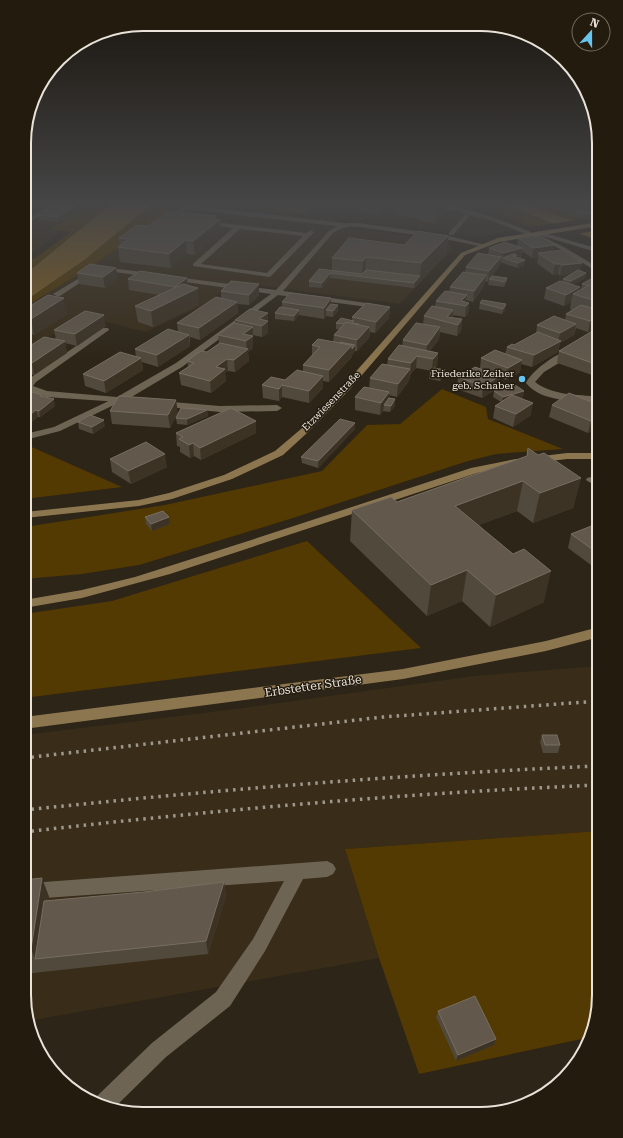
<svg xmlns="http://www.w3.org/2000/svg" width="623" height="1138" viewBox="0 0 623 1138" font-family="'Roboto Serif',serif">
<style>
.built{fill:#392d19}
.green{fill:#533902}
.water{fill:#816023}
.pier{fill:#2d2517}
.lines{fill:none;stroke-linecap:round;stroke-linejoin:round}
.lane{fill:#6d6454;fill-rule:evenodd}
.street{fill:#6d6454;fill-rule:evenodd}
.secondary{fill:#8c764f;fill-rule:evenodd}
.rail{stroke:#9e978c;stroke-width:3.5;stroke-dasharray:2.5 5;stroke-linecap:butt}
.wall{fill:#51493b}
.shaded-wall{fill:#3c3325}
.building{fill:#62594c;stroke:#776e62}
.poi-dot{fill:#66c4ef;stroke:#231b0e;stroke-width:1.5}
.labels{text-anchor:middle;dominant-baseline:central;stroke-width:3;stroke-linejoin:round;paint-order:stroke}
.far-poi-label{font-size:10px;fill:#e8e2d9;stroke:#231b0e;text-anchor:end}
.far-street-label{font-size:10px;fill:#e8e2d9;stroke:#231b0e}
.street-label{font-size:12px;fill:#e8e2d9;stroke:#231b0e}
.rim{fill:none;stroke:#e8e2d9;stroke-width:2}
</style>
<rect width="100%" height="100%" fill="#2d2517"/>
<!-- built -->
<g class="built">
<polygon points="66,204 93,206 25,258 25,227"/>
<polygon points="168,204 472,204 503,214 531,227 479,237 335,217 328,225 439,240 449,243 453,248 400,304 233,282 206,304 145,332 84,316 25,352 25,308 112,251"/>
<polygon points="599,666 599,831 345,849 379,958 28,1021 24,995 24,735 236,709 474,676"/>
</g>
<!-- green -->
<g class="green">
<polygon points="90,204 111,204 34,267 25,272 25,263 38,256 71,232 51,229"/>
<polygon points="152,204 181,204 95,264 25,307 25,301 83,261"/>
<polygon points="203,204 233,204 300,213 297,214"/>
<polygon points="472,204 502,204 555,223 531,227 503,214"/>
<polygon points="525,204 540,204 585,219 573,221"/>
<polygon points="442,389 486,407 488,419 563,449 496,454 468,461 293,518 139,565 82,574 24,579 25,527 165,505 322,471 367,425 400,424"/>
<polygon points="25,444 122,487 25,499"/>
<polygon points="307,541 421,648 24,698 24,614 112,601"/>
<polygon points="599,831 599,1003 591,1037 419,1074 379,958 345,849"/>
</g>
<!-- water -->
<g class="water">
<polygon points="111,204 152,204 83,261 25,301 25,272 34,267"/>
<polygon points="502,204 525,204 599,230 599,241"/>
</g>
<!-- pier -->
<polygon class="pier" points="577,220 599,228 599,230 576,234 551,224"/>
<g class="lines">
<!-- lane -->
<g class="lane">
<path d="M 413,204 C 447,201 483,213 513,225 C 520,228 528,230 533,234 L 528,235 L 493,221 L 470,215 L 453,235 L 449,235 L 449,233 L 465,214 L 458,211 L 416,206 Z"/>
<polygon points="185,205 344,223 347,225 344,227 186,209 174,218 176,220 175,221 167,220 167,218"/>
<path d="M 205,221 L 306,233 L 311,230 L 314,232 L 271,276 L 269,277 L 193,266 L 193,264 L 233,228 L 203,224 L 202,223 ZM 240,229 L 303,236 L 267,273 L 201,264 Z"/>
<polygon points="538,231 599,249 599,253 536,234 535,233"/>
<polygon points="91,271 95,273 93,274 60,296 57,296 53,294"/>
<polygon points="102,328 108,328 109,330 36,382 33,386 47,391 117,397 122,400 120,402 46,397 25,389 25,385 30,378"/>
<polygon points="599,376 599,402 597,403 592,400 591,387 596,377"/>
<polygon points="599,475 599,481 591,483 586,480 587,478"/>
<polygon points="327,861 333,864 336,869 333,874 327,877 303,879 265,951 230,1006 166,1057 113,1109 93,1102 95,1098 152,1043 216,992 253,939 284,881 31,899 25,897 25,885 31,883"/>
</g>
<!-- street -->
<g class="street">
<polygon points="52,204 59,204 25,225 25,220"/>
<path d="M 348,223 L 359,223 L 445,235 L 486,245 L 483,247 L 445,239 L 359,227 C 349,226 342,227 333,233 L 283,291 L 380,305 L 384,307 L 383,309 L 278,295 L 182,367 L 128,399 L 131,401 L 129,403 L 118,403 L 60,431 L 25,440 L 25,434 L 54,427 L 117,397 L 176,363 L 271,294 L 171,280 L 167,278 L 168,276 L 276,290 L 329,231 L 339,225 Z"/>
<polygon points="537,234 564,247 599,268 599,273 560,249 535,237 534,236"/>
<polygon points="102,267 151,273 155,275 151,277 100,270 99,269"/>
<path d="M 571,349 L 574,350 L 575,352 L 574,354 L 544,372 L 535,382 C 553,396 577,394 599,397 L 599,403 C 576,400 542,403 526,383 C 532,370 557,353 571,349 Z"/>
<polygon points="160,401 220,406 277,405 282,408 277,411 220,412 157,406 155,404 157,402"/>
</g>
<!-- secondary -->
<g class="secondary">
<polygon points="599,222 599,226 499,242 465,255 350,389 307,433 283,455 232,479 172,499 139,506 25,518 25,512 139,500 169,493 224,475 275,451 301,429 344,385 461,253 498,238"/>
<polygon points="567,453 599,453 599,459 567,459 534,463 529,460 534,457"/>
<polygon points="516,459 520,460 521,462 520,464 477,473 170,574 82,598 24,608 24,600 82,590 135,577 245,542 471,468"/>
<polygon points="599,627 599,637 546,651 403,679 24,729 24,717 403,669 546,641"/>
</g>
<!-- rail -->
<g class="rail">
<polyline points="24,758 383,717 599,701"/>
<path d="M 24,810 C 215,790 407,774 599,766"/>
<path d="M 24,832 C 215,810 407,793 599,785"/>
</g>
</g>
<!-- wall -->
<g class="wall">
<polygon points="28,204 46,204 39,207 29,205"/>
<polygon points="56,204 82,204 82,207 59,222 39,220 38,215"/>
<polygon points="245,204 315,204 315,209 309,214 245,205"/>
<polygon points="318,204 391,204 391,207 382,215 368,214 367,213 367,212 354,210 354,209"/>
<polygon points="397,204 446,204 444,216 440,218 435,223 420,221 420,218 396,215"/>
<polygon points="540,204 599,204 593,218 585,219 574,216"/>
<polygon points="216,216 216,219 220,220 220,226 223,226 223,231 195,255 187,254 171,268 120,262 118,247 120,246 119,238 148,226"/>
<polygon points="518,238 555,245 554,251 582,263 580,271 586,273 585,278 572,285 580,290 581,289 582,284 597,277 598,275 599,275 599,325 588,332 576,328 574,335 560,343 558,352 532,367 521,364 520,372 506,380 500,377 498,388 482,398 457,389 458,377 480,368 481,358 505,354 507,347 514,345 536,333 537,325 565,320 566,314 572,310 570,309 571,302 564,306 544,299 546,288 562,282 563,279 571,274 560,276 558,274 553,275 537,263 538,257 532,258 522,251 521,258 519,258 524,266 517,268 500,262 499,267 492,276 507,278 506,284 504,287 488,285 489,280 488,282 485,281 484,286 473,302 466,300 466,302 469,303 468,314 465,317 453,315 452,318 462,319 461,331 457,336 440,332 439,339 430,351 438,353 437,365 435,368 445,370 444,376 440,381 429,379 430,373 432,371 416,368 410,375 409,381 397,397 389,395 389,398 395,399 395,406 390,412 383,411 380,415 355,410 355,397 369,388 370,378 387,365 388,359 402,346 403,340 423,324 424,316 435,306 436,301 449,292 450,287 465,272 466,267 488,255 489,248 517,246"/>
<polygon points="447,253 414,288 330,278 322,288 309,287 309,281 332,271 332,258"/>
<polygon points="77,273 118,279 105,288 79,284"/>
<polygon points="187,278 188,285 199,304 153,327 138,322 135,306 159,295 129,290 128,279"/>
<polygon points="259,284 259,295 249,305 237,304 238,313 200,340 190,337 190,346 158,367 142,362 143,370 106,393 85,386 83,374 136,357 135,349 178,332 177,323 221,298 221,291"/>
<polygon points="282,302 331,304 338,311 333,317 326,316 324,319 299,315 294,321 275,319 275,313 282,307"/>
<polygon points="480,303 506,304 505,310 502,314 479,309"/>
<polygon points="390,307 389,318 375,333 370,332 369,338 357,351 355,351 352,355 352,357 329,382 323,381 323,388 309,403 282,397 279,401 263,398 262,385 285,380 303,371 303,365 312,356 312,345 333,342 334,335 339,329 336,329 336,323 352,320 352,317"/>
<polygon points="25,309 67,314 34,335 25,333"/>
<polygon points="268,313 268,333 262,337 253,335 253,348 248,352 249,361 235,372 228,371 225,373 226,381 211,393 181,385 179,373 188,367 187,361 207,352 219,343 218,335 235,324 235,320"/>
<polygon points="106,326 77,346 65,343 67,353 34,375 25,373 25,349 56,340 54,330"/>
<polygon points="599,327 599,371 592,375 557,363 559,351"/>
<polygon points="494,391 524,391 523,397 521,398 531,415 513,427 493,418 495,406 501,402 493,397"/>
<polygon points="25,393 42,397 55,406 40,417 38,417 29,424 25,423"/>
<polygon points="552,405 599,405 599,426 588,433 549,417"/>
<polygon points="207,410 208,416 187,425 177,424 176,418"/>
<polygon points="110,411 178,413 170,428 112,424"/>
<polygon points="256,421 256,433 201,460 194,456 190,458 180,452 180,447 177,446 176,433"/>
<polygon points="78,422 105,426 93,434 79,429"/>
<polygon points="355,429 318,468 302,463 301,457"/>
<polygon points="538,455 581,478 573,508 533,523 517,511 479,525 544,602 490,627 462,601 427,616 350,541 352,510 397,502"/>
<polygon points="110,459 167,467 131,484 112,472"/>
<polygon points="145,517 170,524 152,531 146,524"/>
<polygon points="599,523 599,571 568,548 571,534"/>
<polygon points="542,735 560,745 558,753 543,753 540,742"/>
<polygon points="42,878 50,901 144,892 224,882 226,896 208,954 24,974 24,880"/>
<polygon points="438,1011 496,1039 494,1045 456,1061 436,1017"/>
</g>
<!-- shaded-wall -->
<g class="shaded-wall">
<polygon points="39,204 46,204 39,207"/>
<polygon points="79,204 82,204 82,207 59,222 58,217"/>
<polygon points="308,204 315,204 315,209 309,214"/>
<polygon points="382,204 391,204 391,207 382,215"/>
<polygon points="437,204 446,204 444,216 440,218 435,223"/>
<polygon points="578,204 583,204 582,213 576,212"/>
<polygon points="599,204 599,217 593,218 596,205"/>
<polygon points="593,213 592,218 585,219 585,214"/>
<polygon points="216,216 216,223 220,220 221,233 195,255 193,241 212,219"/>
<polygon points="223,226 223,231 221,233 220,228"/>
<polygon points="448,236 447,253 414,288 414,283 420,276 421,263"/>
<polygon points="186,240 187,254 171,268 169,254"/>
<polygon points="25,243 26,243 29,257 25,259"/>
<polygon points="555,245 554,255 538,253 538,257 532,258 533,248"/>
<polygon points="522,248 521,258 516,259 516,260 512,261 512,260 503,258 502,263 503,253"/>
<polygon points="366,257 365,275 362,277 363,261"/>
<polygon points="501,257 499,267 488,282 489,271"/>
<polygon points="525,260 524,266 517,268 518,263"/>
<polygon points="582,263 580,273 560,276 562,265"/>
<polygon points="555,264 560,264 558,274 553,275"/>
<polygon points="116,268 118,279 105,288 103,277"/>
<polygon points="330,273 330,278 322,288 322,283"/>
<polygon points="586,273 585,278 570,286 571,281"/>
<polygon points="486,275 484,286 473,302 474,291"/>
<polygon points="187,278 188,289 175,287"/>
<polygon points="507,278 506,284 504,287 505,282"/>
<polygon points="259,284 259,295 249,305 249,295"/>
<polygon points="580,287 579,296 573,294 571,302 564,306 566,295"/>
<polygon points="198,288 199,304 153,327 151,311"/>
<polygon points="467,295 465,305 461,301"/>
<polygon points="64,298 67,314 34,335 31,319"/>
<polygon points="331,298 331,309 326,310 326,316 324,319 324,308"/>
<polygon points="237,302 238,313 200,340 199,328"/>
<polygon points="469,303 468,314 465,317 466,306"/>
<polygon points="599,303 599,315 596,317"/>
<polygon points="506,304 505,310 502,314 503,309"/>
<polygon points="338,305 338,311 333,317 333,311"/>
<polygon points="390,307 389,318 375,333 376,322"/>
<polygon points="299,310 299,315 294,321 294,316"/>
<polygon points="453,310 452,321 447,317"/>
<polygon points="268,313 268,333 262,337 262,326 259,319"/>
<polygon points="104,315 106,326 77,346 75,334"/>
<polygon points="599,315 599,325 588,332 590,321"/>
<polygon points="462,319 461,331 457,336 458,325"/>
<polygon points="576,324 574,335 560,343 558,352 532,367 534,355 558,342 560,333"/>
<polygon points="253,327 253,348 248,352 249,361 235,372 234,360 247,350 246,341 243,334"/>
<polygon points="369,327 369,330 370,329 369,338 357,351 357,340"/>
<polygon points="440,327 439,339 426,356 427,345"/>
<polygon points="189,335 190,346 158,367 157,355"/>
<polygon points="65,341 67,353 34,375 32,363"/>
<polygon points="352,345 355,345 355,351 352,355 352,357 329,382 329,370"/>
<polygon points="438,353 437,365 432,371 433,359"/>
<polygon points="417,356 416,368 410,375 411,363"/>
<polygon points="141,358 143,370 106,393 104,381"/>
<polygon points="227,359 228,371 225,373 226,381 211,393 210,381 216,367"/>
<polygon points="522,360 520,372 506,380 508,368"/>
<polygon points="599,361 599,371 592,375 595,364"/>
<polygon points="410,369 409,381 397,397 398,384"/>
<polygon points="445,370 444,376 440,381 441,375"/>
<polygon points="323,376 323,388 309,403 309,391"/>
<polygon points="500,376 498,388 482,398 483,386"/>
<polygon points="282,385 282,397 279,401 279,389"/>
<polygon points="524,391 523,397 502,404 503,397"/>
<polygon points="389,392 388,404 384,405 383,411 380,415 381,403"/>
<polygon points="54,399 55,406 40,417 39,411"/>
<polygon points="395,399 395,406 390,412 391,406"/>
<polygon points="176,400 178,413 170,428 168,415"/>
<polygon points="533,403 531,415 513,427 516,414"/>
<polygon points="36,410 38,417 29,424 27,417"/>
<polygon points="207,410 208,416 187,425 187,419"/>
<polygon points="599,415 599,426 588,433 591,421"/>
<polygon points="104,420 105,426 93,434 92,427"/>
<polygon points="256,421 256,433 201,460 200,448"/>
<polygon points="355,423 355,429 318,468 318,461"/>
<polygon points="193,443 194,456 190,458 189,445"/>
<polygon points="165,454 167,467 131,484 128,471"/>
<polygon points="581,478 573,508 533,523 540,493"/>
<polygon points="523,481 517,511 458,533 455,506"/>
<polygon points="169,517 170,524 152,531 151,524"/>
<polygon points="467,570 462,601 427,616 431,585"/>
<polygon points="551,571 544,602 490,627 496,595"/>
<polygon points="42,878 51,902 35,959 31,949"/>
<polygon points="224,882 226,896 208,954 206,941"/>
<polygon points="496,1039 494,1045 456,1061 458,1055"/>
</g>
<!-- building -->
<g class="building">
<polygon points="56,204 79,204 58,217 38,215"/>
<polygon points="582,209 593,213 585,214 575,211"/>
<polygon points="169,211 216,216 212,219 220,220 193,241 186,240 169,254 118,247 130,239 119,238 137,225 148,226"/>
<polygon points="418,231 448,236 421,263 366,257 363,261 332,258 349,238 404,245"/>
<polygon points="541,236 555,245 533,248 518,238"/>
<polygon points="505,242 522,248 503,253 489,248"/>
<polygon points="563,250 582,263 562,265 560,264 555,264 538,253"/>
<polygon points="478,253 501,257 489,271 466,267"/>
<polygon points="513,254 517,255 513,256 525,260 518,263 503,258"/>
<polygon points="90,264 116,268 103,277 77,273"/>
<polygon points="319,269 362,274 366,270 420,276 414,283 330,273 322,283 309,281"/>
<polygon points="578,270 586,273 571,281 563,279"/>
<polygon points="140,271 187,278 175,287 128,279"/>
<polygon points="463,272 486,275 474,291 450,287"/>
<polygon points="492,276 507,278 505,282 489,279"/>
<polygon points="596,276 599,277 599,288 582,284"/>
<polygon points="231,281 259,284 249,295 221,291"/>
<polygon points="560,281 580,287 566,295 546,288"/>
<polygon points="183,284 198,288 151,311 135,306"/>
<polygon points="589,285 599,288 599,302 573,294"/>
<polygon points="445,291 467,295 461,301 469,303 466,306 436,301"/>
<polygon points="290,293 331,298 324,308 282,302"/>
<polygon points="48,295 64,298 31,319 25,317 25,309"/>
<polygon points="216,297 237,302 199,328 177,323"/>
<polygon points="482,300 506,304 503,309 480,303"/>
<polygon points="366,303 390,307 376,322 352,317"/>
<polygon points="331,304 338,305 333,311 326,310"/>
<polygon points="581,305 599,310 599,315 590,321 566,314"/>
<polygon points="432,306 453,310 447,317 462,319 458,325 424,316"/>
<polygon points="280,307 299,310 294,316 275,313"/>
<polygon points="250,309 268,313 259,319 268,321 262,326 235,320"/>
<polygon points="85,311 104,315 75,334 54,330"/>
<polygon points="554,316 576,324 560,333 537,325"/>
<polygon points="341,318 354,321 352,323 359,324 358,325 346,322 344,324 336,323"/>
<polygon points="346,322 369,327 357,340 334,335"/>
<polygon points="234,323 253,327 243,334 253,336 246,341 218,335"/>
<polygon points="416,323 440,327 427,345 403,340"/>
<polygon points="599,327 599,361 595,364 559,351"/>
<polygon points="168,329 189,335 157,355 135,349"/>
<polygon points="538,332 561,341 534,355 507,347 512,344 514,345"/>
<polygon points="44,337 65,341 32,363 25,362 25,349"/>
<polygon points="318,339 352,345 329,370 303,365 320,347 312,345"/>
<polygon points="340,342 355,345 352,349 352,345 339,343"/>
<polygon points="220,343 248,349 234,360 227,359 216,367 225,369 210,381 179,373 194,363 187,361 201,351 207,352"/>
<polygon points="399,345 438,353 433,359 417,356 411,363 388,359"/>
<polygon points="495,350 522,360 508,368 481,358"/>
<polygon points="120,352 141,358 104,381 83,374"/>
<polygon points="382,364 410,369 398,384 370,378"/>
<polygon points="475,367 500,376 483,386 458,377"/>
<polygon points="434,368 445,370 441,375 430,373"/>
<polygon points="297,370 323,376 309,391 282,385 279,389 262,385 271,377 285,380"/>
<polygon points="515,385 524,391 503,397 494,391"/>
<polygon points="364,387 389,392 381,403 355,397"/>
<polygon points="32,392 42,395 40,396 54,399 39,411 36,410 27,417 25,417 25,393 29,394"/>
<polygon points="569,393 599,405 599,415 591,421 552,405"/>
<polygon points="512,395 533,403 516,414 495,406"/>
<polygon points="119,396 176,400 168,415 110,411"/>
<polygon points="389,398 395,399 391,406 384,405"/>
<polygon points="181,408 207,410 187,419 176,418"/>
<polygon points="231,408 256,421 200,448 193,443 189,445 179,439 183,437 176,433"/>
<polygon points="90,415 104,420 92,427 78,422"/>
<polygon points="340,419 355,423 318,461 301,457"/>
<polygon points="146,442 165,454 128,471 110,459"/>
<polygon points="528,448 538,455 544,453 581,478 540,493 523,481 455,506 513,554 524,549 551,571 496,595 467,570 431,585 352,510 391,497 397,502 527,456"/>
<polygon points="163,511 169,517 151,524 145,517"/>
<polygon points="599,523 599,554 571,534"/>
<polygon points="542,735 557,735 560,745 545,745"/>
<polygon points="42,878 31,949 24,949 24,880"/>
<polygon points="224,882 206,941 35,959 44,901 144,892"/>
<polygon points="475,996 496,1039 458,1055 438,1011"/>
</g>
<!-- sky -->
<linearGradient id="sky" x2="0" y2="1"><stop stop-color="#19140d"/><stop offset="0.56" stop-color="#464647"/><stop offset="1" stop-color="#464647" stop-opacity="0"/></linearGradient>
<rect width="623" height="363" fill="url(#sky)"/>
<!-- markers -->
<circle class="poi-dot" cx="522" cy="379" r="4"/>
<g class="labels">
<!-- far-poi labels -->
<g class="far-poi-label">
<text x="514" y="373">Friederike Zeiher<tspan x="514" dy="12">geb. Schaber</tspan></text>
</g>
<!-- far-street labels -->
<g class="far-street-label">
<text transform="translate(331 401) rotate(-46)">Etzwiesenstraße</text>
</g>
<!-- street labels -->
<g class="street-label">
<text transform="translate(313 686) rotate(-8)">Erbstetter Straße</text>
</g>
</g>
<!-- crop -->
<path d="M0 0H623V1138H0ZM143 31H480A112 112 0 0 1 592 143V995A112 112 0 0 1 480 1107H143A112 112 0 0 1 31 995V143A112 112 0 0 1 143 31Z" fill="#231b0e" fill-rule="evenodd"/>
<path class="rim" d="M143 31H480A112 112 0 0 1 592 143V995A112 112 0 0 1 480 1107H143A112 112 0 0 1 31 995V143A112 112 0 0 1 143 31Z"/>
<!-- north arrow -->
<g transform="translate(591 32) rotate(21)"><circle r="19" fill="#231b0e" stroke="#726b5f"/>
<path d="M0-3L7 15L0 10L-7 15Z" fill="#66c4ef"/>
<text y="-6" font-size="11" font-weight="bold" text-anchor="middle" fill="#e8e2d9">N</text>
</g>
</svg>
